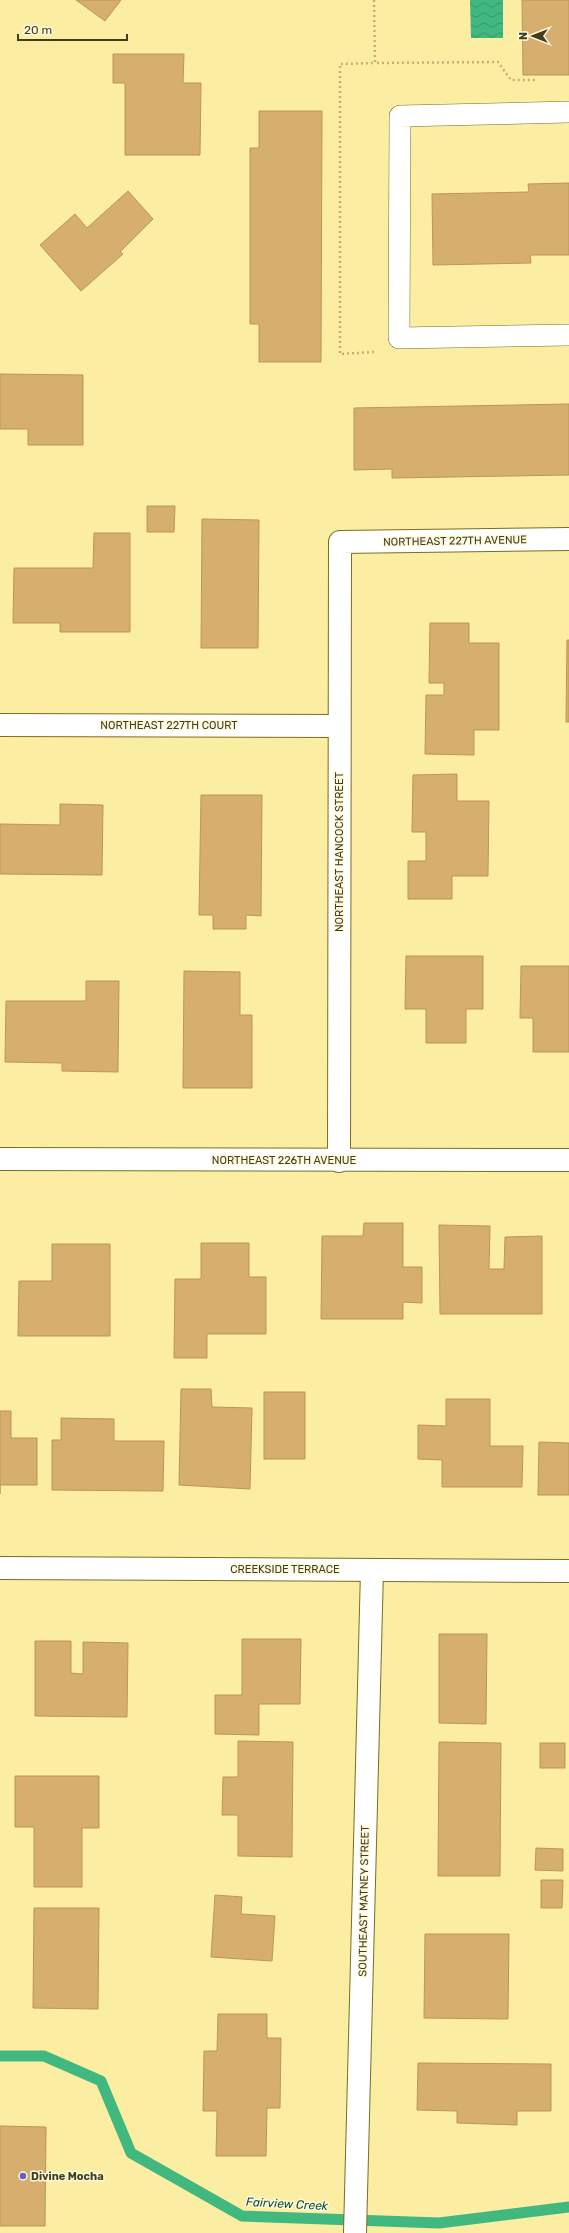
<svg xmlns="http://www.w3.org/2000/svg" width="569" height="2233" viewBox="0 0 569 2233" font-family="Rubik,sans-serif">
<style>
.water{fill:url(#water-waves)}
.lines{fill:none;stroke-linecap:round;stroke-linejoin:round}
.stream{stroke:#41b87f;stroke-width:11}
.building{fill:#d6ae6d;stroke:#bd9655}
.service-casing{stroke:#7b6d21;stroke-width:22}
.minor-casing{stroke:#7b6d21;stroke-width:24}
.path{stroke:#bfb377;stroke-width:2.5;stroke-dasharray:2 3;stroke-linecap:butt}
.service{stroke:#fff;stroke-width:21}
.minor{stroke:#fff;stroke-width:22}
.poi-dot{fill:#5f5fd7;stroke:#fef9dc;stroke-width:1.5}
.labels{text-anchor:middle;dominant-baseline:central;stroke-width:3;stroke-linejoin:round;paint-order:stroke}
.street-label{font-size:11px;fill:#433d1e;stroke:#fef9dc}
.poi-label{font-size:11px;font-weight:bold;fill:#433d1e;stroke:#fef9dc;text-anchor:start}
.water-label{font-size:12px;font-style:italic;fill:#0c4d31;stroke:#fef9dc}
</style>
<defs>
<pattern id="water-waves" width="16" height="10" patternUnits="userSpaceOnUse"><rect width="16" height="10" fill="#41b87f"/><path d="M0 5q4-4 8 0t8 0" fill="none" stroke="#389767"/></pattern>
</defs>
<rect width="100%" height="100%" fill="#fbeda2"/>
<!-- water -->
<polygon class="water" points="470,0 503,0 503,38 471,38"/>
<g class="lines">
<!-- stream -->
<polyline class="stream" points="0,2056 44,2056 101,2081 131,2153 242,2216 439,2223 569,2207"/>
</g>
<!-- building -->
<g class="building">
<polygon points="76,0 121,0 105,21"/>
<polygon points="522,0 569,0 569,75 523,75"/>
<polygon points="113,54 184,54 183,83 201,83 200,155 125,155 125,83 113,83"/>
<polygon points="259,111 322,111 321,362 259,362 259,324 250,324 250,148 259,148"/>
<polygon points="569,183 569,255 530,255 531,263 433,265 432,194 529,192 528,184"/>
<polygon points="128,191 153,219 120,252 123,254 81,291 40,245 75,214 87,228"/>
<polygon points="0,374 83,375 83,445 28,445 28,429 0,429"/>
<polygon points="569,404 569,475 392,478 392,469 354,470 354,408"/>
<polygon points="147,506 175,506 174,532 147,532"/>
<polygon points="202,519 259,520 258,648 201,648"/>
<polygon points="94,533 130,533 130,632 60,632 60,623 13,623 14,568 93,568"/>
<polygon points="430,623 469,623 469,643 499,643 499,730 474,730 474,755 425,754 426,695 444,695 444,683 429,683"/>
<polygon points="567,640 569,640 569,722 566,722"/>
<polygon points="457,774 457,801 489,801 488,876 452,876 452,899 408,899 408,861 426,861 426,832 412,832 413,775"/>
<polygon points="201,795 262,795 261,916 246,915 246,929 213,929 213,915 199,915"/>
<polygon points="60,804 103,805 102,875 0,874 0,824 60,825"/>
<polygon points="406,956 483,956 483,1009 466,1009 466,1043 426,1043 426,1009 405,1009"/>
<polygon points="521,966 569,966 569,1052 533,1052 533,1018 520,1018"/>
<polygon points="184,971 240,972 240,1015 252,1015 252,1088 183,1088"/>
<polygon points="86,981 119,981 118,1072 62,1071 62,1063 5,1062 6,1001 86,1001"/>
<polygon points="364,1223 403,1223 403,1267 422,1267 422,1303 403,1302 403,1319 321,1319 322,1236 363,1236"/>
<polygon points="439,1225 490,1226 489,1269 504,1269 505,1237 542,1236 542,1314 440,1314"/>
<polygon points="201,1243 249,1243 249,1277 266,1277 266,1334 207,1334 207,1358 174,1358 175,1279 201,1279"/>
<polygon points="52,1244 110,1244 110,1336 18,1336 19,1281 52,1281"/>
<polygon points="181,1389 211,1389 212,1407 252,1408 250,1489 179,1485"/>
<rect x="264" y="1392" width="41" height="67"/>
<polygon points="446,1399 490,1399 490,1446 523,1446 522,1487 442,1487 442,1460 418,1459 418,1425 446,1426"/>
<polygon points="0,1411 11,1411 11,1438 37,1438 37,1485 0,1485 0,1494"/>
<polygon points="61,1418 114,1419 114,1441 164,1441 163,1491 52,1490 52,1440 61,1440"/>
<polygon points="539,1442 569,1443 569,1495 538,1495"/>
<polygon points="439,1634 487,1634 486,1724 439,1723"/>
<polygon points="242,1639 301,1639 300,1704 259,1704 259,1735 215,1734 215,1695 242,1695"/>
<polygon points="35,1641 71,1641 71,1673 83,1674 83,1642 128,1643 127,1717 35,1716"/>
<polygon points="238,1741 293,1742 292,1857 238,1856 238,1815 222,1815 223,1777 238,1777"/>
<polygon points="439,1742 501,1743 500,1876 438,1876"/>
<rect x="540" y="1743" width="25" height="25"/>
<polygon points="15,1776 99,1776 99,1828 82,1828 82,1887 34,1887 34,1827 15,1827"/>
<polygon points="536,1848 563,1849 563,1871 535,1870"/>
<polygon points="541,1880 563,1880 562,1908 541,1908"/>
<polygon points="215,1895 242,1897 241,1914 275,1916 272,1961 211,1957"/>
<polygon points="34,1908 99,1908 98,2009 33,2008"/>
<polygon points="425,1934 509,1934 508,2019 424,2018"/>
<polygon points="218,2014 267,2014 267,2038 281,2038 280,2108 267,2108 266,2156 216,2156 217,2111 203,2111 204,2051 217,2051"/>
<polygon points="418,2063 551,2064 551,2111 517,2111 517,2125 457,2123 457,2111 417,2110"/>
<polygon points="0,2126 46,2127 45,2226 0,2226"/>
</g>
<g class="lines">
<defs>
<polyline id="service" points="569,112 400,116 399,338 569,335"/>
<g id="minor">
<polyline points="0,725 338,726"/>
<polyline points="0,1159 569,1160"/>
<polyline points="339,1161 340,542 569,539"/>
<polyline points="0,1568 569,1571"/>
<polyline points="355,2233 372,1570"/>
</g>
</defs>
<!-- service casing -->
<use href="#service" class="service-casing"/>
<!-- minor casing -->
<use href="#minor" class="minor-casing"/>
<!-- path -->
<g class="path">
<polyline points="374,0 375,63 498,62 511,80 538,80"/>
<polyline points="374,352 340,354 340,64 375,63"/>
</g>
<!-- service -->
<use href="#service" class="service"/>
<!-- minor -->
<use href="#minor" class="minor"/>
</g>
<!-- markers -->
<circle class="poi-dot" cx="23" cy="2176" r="4"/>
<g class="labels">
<!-- street labels -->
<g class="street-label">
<text transform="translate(455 541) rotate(-1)">NORTHEAST 227TH AVENUE</text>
<text x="169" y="725">NORTHEAST 227TH COURT</text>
<text transform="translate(339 852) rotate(-90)">NORTHEAST HANCOCK STREET</text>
<text x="284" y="1160">NORTHEAST 226TH AVENUE</text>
<text x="285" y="1569">CREEKSIDE TERRACE</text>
<text transform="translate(364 1901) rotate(-89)">SOUTHEAST MATNEY STREET</text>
</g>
<!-- poi labels -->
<g class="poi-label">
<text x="31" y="2176">Divine Mocha</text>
</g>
<!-- water labels -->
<g class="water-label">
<text transform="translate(287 2204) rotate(3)">Fairview Creek</text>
</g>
</g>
<!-- north arrow -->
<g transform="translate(533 36) rotate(270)" stroke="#fef9dc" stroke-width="3" paint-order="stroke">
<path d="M0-3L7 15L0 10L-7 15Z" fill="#433d1e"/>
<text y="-6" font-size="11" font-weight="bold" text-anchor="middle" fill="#433d1e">N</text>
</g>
<!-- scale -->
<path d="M18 34v6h109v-6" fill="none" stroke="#433d1e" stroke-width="2"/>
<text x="24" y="34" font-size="12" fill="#433d1e" stroke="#fef9dc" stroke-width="3" paint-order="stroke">20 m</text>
</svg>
